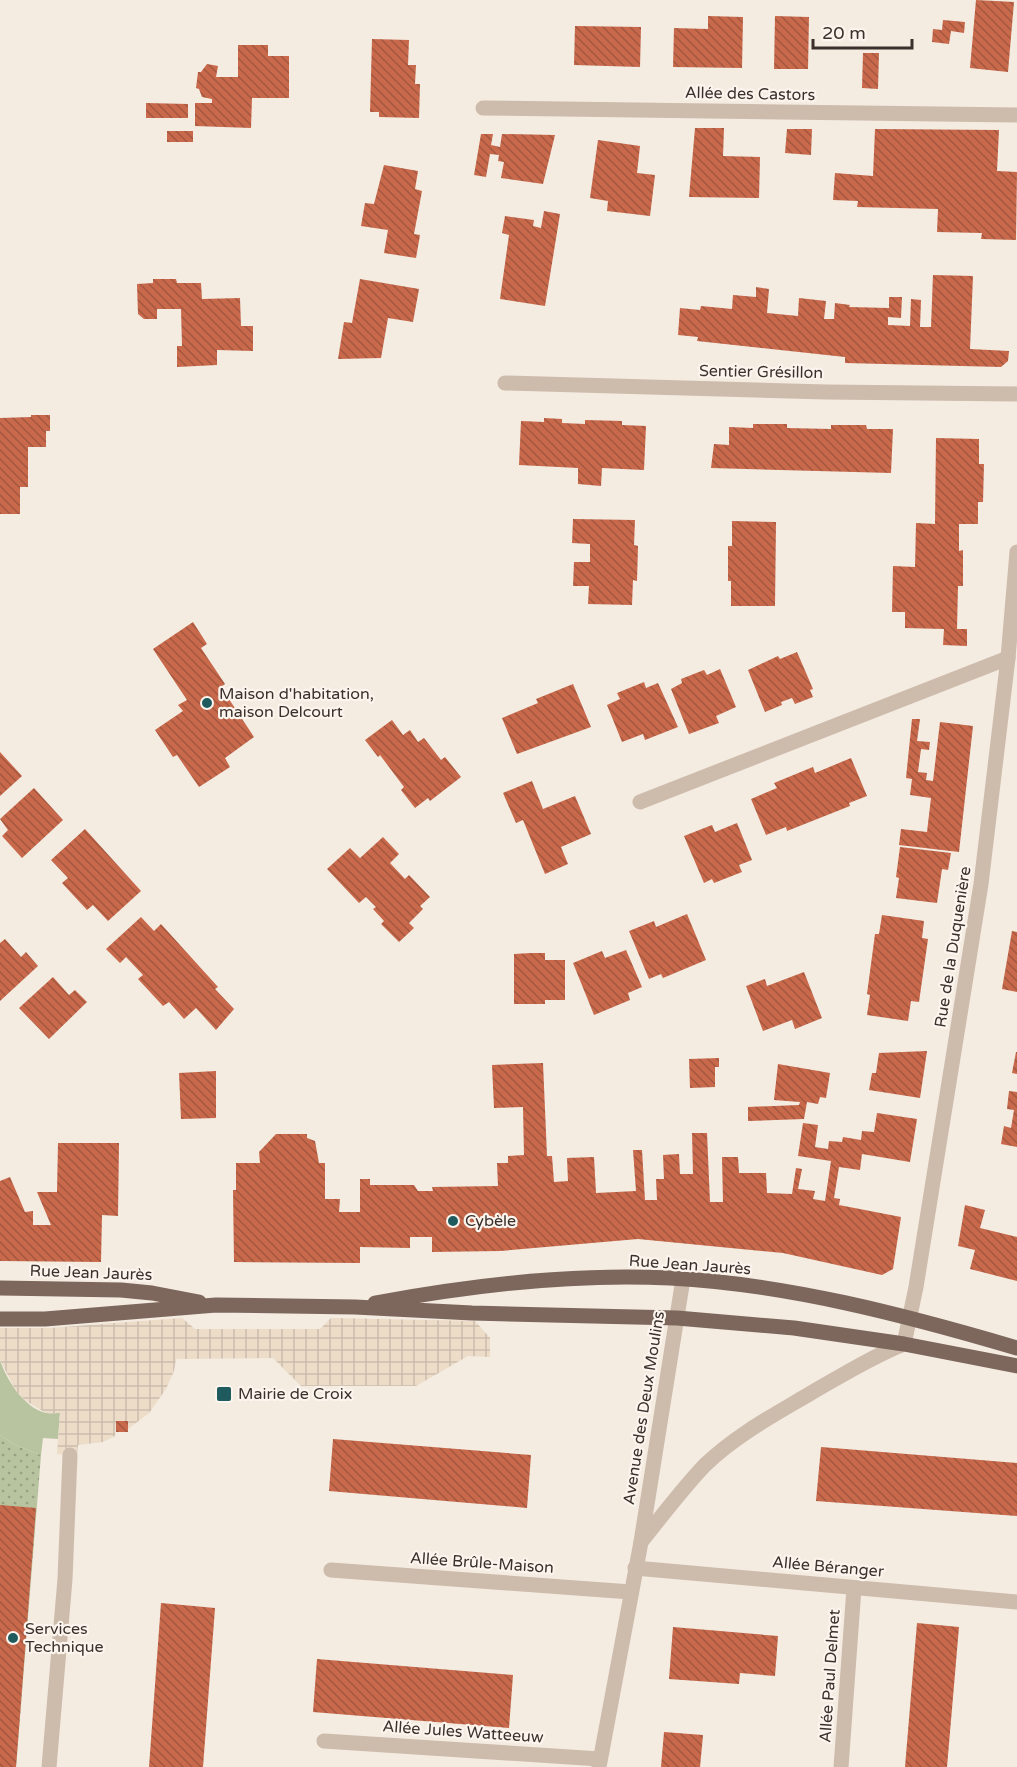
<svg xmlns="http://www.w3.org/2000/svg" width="1017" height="1767" viewBox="0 0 1017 1767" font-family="'Varela Round',sans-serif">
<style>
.grass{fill:#b8c4a0}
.park{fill:url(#park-dots)}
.plaza{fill:url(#plaza-grid)}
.building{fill:url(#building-back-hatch)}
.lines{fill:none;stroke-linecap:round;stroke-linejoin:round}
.minor{stroke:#cdbbac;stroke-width:15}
.major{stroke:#7d675c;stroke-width:15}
.poi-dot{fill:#1f5a5e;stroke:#fbf5ee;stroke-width:2}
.labels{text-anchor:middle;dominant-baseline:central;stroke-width:4.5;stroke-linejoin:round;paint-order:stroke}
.street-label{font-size:16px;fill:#3b302b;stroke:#fbf5ee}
.poi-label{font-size:16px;fill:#3b302b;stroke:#fbf5ee;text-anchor:start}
</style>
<defs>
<pattern id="park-dots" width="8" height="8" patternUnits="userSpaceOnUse" patternTransform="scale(1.5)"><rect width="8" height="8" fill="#b8c4a0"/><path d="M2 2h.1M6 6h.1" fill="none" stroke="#97a083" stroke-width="1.8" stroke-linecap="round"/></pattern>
<pattern id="plaza-grid" width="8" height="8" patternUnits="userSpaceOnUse" patternTransform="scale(1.5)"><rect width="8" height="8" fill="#ecdcc8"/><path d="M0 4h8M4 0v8" fill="none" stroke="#cbbdac"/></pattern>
<pattern id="building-back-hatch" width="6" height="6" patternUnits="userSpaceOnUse" patternTransform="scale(1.5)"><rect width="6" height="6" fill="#c8694b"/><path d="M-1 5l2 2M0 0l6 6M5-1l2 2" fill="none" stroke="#a4573f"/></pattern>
</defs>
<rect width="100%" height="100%" fill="#f4ebe1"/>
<!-- grass -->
<path class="grass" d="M 0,1360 C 6,1379 24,1408 46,1413 C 50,1414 56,1413 60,1413 L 58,1439 L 43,1438 L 41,1455 L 15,1445 L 0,1435 Z"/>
<!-- park -->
<polygon class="park" points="0,1435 15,1445 41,1455 16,1767 0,1767"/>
<!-- plaza -->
<polygon class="plaza" points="182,1318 195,1329 320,1329 331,1318 475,1321 490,1338 490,1357 468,1356 416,1386 301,1386 273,1358 176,1359 174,1371 166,1389 149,1413 128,1429 128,1421 116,1421 115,1436 103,1442 78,1445 77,1455 70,1455 57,1454 60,1413 46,1413 26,1401 16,1391 0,1360 0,1328 49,1328"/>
<!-- building -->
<g class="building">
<polygon points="976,0 1014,2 1008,72 970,68"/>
<polygon points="708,16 743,17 742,68 673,67 674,28 708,29"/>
<polygon points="775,16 809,17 808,69 774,69"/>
<polygon points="943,20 965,22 964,33 951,31 949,44 932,42 933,29 942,30"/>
<polygon points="575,26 641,27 640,67 574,65"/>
<polygon points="372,39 409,40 408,65 416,65 415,84 420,84 419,118 379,117 379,112 370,112"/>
<polygon points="238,45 268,45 268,56 289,56 289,98 252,98 251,128 195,126 195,103 212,103 212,99 202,97 199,89 196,88 198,72 201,72 207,64 218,66 216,77 238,77"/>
<polygon points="863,53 879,53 878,89 862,88"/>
<polygon points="146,103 188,104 188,118 146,118"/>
<polygon points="695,128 724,128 723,156 760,157 759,198 689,197"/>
<polygon points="787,129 812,129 811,155 785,153"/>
<polygon points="875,129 999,130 997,171 1017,172 1016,240 981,239 982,233 937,232 938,209 857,207 858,201 833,200 835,173 873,176"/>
<rect x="167" y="131" width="26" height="11"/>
<polygon points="481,134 493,134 491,145 500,147 502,134 555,135 543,184 501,178 504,162 498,161 499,155 490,154 486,177 474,175"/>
<polygon points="598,140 640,146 637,173 655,175 650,216 607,211 608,201 590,198"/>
<polygon points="384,165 418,171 415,189 422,191 414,234 420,235 416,258 384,253 388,230 361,226 365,203 374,204"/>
<polygon points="544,211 560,214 545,306 500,299 509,235 502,233 505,216 534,220 533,226 541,228"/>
<polygon points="933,275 973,276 970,349 1009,351 1008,361 1001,367 845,363 845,357 697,341 698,337 678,335 680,308 700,310 701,306 732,309 733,295 756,297 756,287 769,289 767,313 798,316 799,298 826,301 824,319 834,319 835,303 850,305 849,307 889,308 889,297 902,297 901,318 888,317 888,325 910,326 911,299 921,300 920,327 931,327"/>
<polygon points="153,279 176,279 177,283 201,283 202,299 240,298 241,326 253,326 253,351 217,350 217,365 177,367 177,346 182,346 181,309 157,309 157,319 144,319 138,314 137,284 153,283"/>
<polygon points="360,279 419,289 413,322 388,318 381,358 338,359 344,322 352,323"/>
<polygon points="31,415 50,415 50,431 46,431 46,447 28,447 28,487 20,487 20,514 0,514 0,418 31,417"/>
<polygon points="544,418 562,419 562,423 585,424 585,420 622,421 622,425 646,426 644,470 602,468 601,486 578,484 578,468 519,465 521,421 544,422"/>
<polygon points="753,424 787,424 787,428 831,429 831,425 866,425 867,429 893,429 891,473 711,468 714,444 729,445 729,427 753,428"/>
<polygon points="936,438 979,439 979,464 984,464 983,502 978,502 978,524 959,524 959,551 963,550 963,586 958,586 957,629 967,629 967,646 943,645 944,629 905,628 905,612 892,612 893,566 915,567 916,523 935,524"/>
<polygon points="573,519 635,520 634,545 638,546 637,581 633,580 632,605 588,604 589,586 573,586 574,562 590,562 590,544 572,543"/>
<polygon points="732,521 776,522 775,606 731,606 731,581 728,581 728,546 732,546"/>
<polygon points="193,622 207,644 201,648 225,684 221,687 254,737 225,758 230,767 199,787 177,755 173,757 155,730 183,711 178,705 187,700 153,649"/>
<polygon points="797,652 813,689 810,690 813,697 795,704 792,698 781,702 782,705 765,712 748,670 778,656 780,659"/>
<polygon points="720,669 736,707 716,716 719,723 689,734 671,689 682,683 681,679 704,670 707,675"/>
<polygon points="644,682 646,688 658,683 678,727 645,740 643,734 622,742 607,705 620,699 617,693"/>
<polygon points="573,684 591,727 517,754 502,718 538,703 536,699"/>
<polygon points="912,719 920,719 917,741 930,742 929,750 921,749 918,772 927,773 926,780 933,781 940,722 973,726 959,852 899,845 901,829 927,832 931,798 910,795 912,779 906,778"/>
<polygon points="392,720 403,735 410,730 418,742 424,738 441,760 445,757 461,777 430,801 428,798 415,808 401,790 404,787 380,755 378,757 365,740"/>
<polygon points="0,752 22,776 0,796"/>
<polygon points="851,758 867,796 849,803 850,806 787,831 786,827 766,835 751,799 777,788 774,783 808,769 813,767 815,773"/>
<polygon points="532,781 543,809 575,796 591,834 561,847 568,864 545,874 523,820 516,823 503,793"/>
<polygon points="34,788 63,820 22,858 2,836 8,830 0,819"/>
<polygon points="737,823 752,860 739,865 742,872 714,883 712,879 704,883 684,836 712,825 715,832"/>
<polygon points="85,829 141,891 108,921 93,905 87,910 62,883 68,878 51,860"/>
<polygon points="383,837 399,854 390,863 405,879 409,875 430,897 420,906 423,909 409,923 414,928 399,942 381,924 384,921 373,909 376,907 366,897 359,903 327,869 350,848 360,858"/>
<polygon points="900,847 951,853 948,870 942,869 937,903 896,898 899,878 896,877"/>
<polygon points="687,914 706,960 663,978 661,974 649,979 629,931 654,921 656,927"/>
<polygon points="882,915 924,921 922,938 928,939 919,1002 911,1001 908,1021 867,1015 870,995 867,994 875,934 879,934"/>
<polygon points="141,917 154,931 161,924 218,987 215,989 234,1009 216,1030 196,1008 184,1019 169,1002 163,1006 138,979 143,975 126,957 120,963 106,949"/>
<polygon points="1012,931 1017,932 1017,992 1002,989"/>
<polygon points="5,939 21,957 26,952 38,966 0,1001 0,943"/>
<polygon points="626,950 642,987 628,993 630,1000 594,1015 573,963 602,951 605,958"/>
<polygon points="531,953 545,953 545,960 565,960 565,1000 545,1000 545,1004 514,1004 514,954"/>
<polygon points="804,972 822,1018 795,1029 792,1020 763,1031 746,986 765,979 767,986"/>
<polygon points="53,977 69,995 75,990 87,1002 49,1039 19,1008"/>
<polygon points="927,1051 920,1098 869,1090 872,1073 876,1073 879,1053"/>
<polygon points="1016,1052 1017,1052 1017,1074 1012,1073"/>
<polygon points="719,1058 719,1067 715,1067 715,1087 690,1088 689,1059"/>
<polygon points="543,1063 547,1156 552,1156 554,1182 568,1181 567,1158 594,1157 596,1193 636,1191 633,1150 642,1150 645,1200 657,1200 656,1179 664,1179 663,1155 679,1154 680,1174 693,1174 692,1133 707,1133 710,1202 723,1202 722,1157 738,1157 739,1173 766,1173 767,1193 792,1194 796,1168 802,1169 798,1189 815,1191 813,1199 825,1201 831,1161 798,1156 803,1123 818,1125 815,1147 828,1149 829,1141 842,1142 843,1137 861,1140 862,1131 874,1132 877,1113 917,1119 910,1162 862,1154 860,1170 839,1167 834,1198 840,1199 839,1205 901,1217 893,1269 882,1275 783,1253 638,1239 500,1251 432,1252 432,1237 410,1237 410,1248 360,1247 360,1263 234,1262 233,1190 236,1190 236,1163 260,1163 259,1152 276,1134 307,1134 307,1138 315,1141 319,1163 325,1163 325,1199 340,1199 339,1212 360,1212 360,1179 370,1179 370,1185 414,1185 418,1191 433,1191 432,1187 498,1186 497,1163 508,1163 508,1156 524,1155 523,1107 494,1108 492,1065"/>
<polygon points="778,1064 830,1073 826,1098 820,1097 818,1104 807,1102 804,1119 748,1121 748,1107 799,1105 800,1102 774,1100"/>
<polygon points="216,1071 216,1118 181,1119 179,1073"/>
<polygon points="1009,1091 1017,1092 1017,1147 1001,1144 1004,1126 1011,1128 1014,1110 1007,1109"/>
<polygon points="58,1143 119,1143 118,1216 102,1215 101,1262 0,1261 0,1181 10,1177 25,1212 33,1211 33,1225 51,1225 37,1192 57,1192"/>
<polygon points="965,1205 985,1210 980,1228 1017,1237 1017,1281 970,1269 975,1250 958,1246"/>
<rect x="116" y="1421" width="12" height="11"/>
<polygon points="333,1439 531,1455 527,1508 329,1491"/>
<polygon points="821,1447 1017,1463 1017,1516 816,1501"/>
<polygon points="0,1505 36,1508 16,1767 0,1767"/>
<polygon points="161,1603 215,1608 203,1767 149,1767"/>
<polygon points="917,1623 959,1627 947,1767 905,1767"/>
<polygon points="673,1627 778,1636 775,1676 740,1673 739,1684 669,1679"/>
<polygon points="317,1659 513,1675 509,1728 313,1712"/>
<polygon points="664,1732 703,1735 700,1767 661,1767"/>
</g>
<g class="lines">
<!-- minor -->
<g class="minor">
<polyline points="483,108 1017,115"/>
<polyline points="505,383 826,392 1017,394"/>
<polyline points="640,802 1008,658"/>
<path d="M 641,1542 C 662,1516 682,1489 705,1465 C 736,1435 774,1415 811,1393 C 841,1376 871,1357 904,1344 L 916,1287 L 981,884 L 1008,658 L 1017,552"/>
<polyline points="635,1568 1017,1602"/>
<polyline points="331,1570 631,1592"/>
<polyline points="324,1741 600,1759"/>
<polyline points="49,1767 65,1579 70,1455"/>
<polyline points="599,1767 641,1542 683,1279"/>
<polyline points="841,1767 854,1588"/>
</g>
<!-- major -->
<g class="major">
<polyline points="0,1288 121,1290 152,1293 199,1302"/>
<path d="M 375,1303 C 472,1285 571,1273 670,1278 C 787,1284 905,1315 1017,1348"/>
<polyline points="0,1319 45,1319 216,1305 355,1307 472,1313 677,1318 794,1328 904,1344 1017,1366"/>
</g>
</g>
<!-- markers -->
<g class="poi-dot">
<circle cx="207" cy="703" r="6"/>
<circle cx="453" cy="1221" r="6"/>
<rect x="216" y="1386" width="16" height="16" rx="3"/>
<circle cx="13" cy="1638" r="6"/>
</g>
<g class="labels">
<!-- street labels -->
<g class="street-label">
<text transform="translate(750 94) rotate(1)">Allée des Castors</text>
<text transform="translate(761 372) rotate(1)">Sentier Grésillon</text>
<text transform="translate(953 947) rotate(-81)">Rue de la Duquenière</text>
<text transform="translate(690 1265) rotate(4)">Rue Jean Jaurès</text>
<text transform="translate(91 1273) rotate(2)">Rue Jean Jaurès</text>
<text transform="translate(644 1408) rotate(-81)">Avenue des Deux Moulins</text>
<text transform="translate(482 1563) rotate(4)">Allée Brûle-Maison</text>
<text transform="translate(828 1567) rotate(5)">Allée Béranger</text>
<text transform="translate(830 1676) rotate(-86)">Allée Paul Delmet</text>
<text transform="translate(463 1732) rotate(4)">Allée Jules Watteeuw</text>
</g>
<!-- poi labels -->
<g class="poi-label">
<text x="219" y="694">Maison d'habitation,<tspan x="219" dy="18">maison Delcourt</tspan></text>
<text x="465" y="1221">Cybèle</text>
<text x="238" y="1394">Mairie de Croix</text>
<text x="25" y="1629">Services<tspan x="25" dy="18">Technique</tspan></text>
</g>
</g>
<!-- scale -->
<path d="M813 39v9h99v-9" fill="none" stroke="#3b302b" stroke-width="3"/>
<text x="822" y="39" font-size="18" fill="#3b302b" stroke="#fbf5ee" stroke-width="4.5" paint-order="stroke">20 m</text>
</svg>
